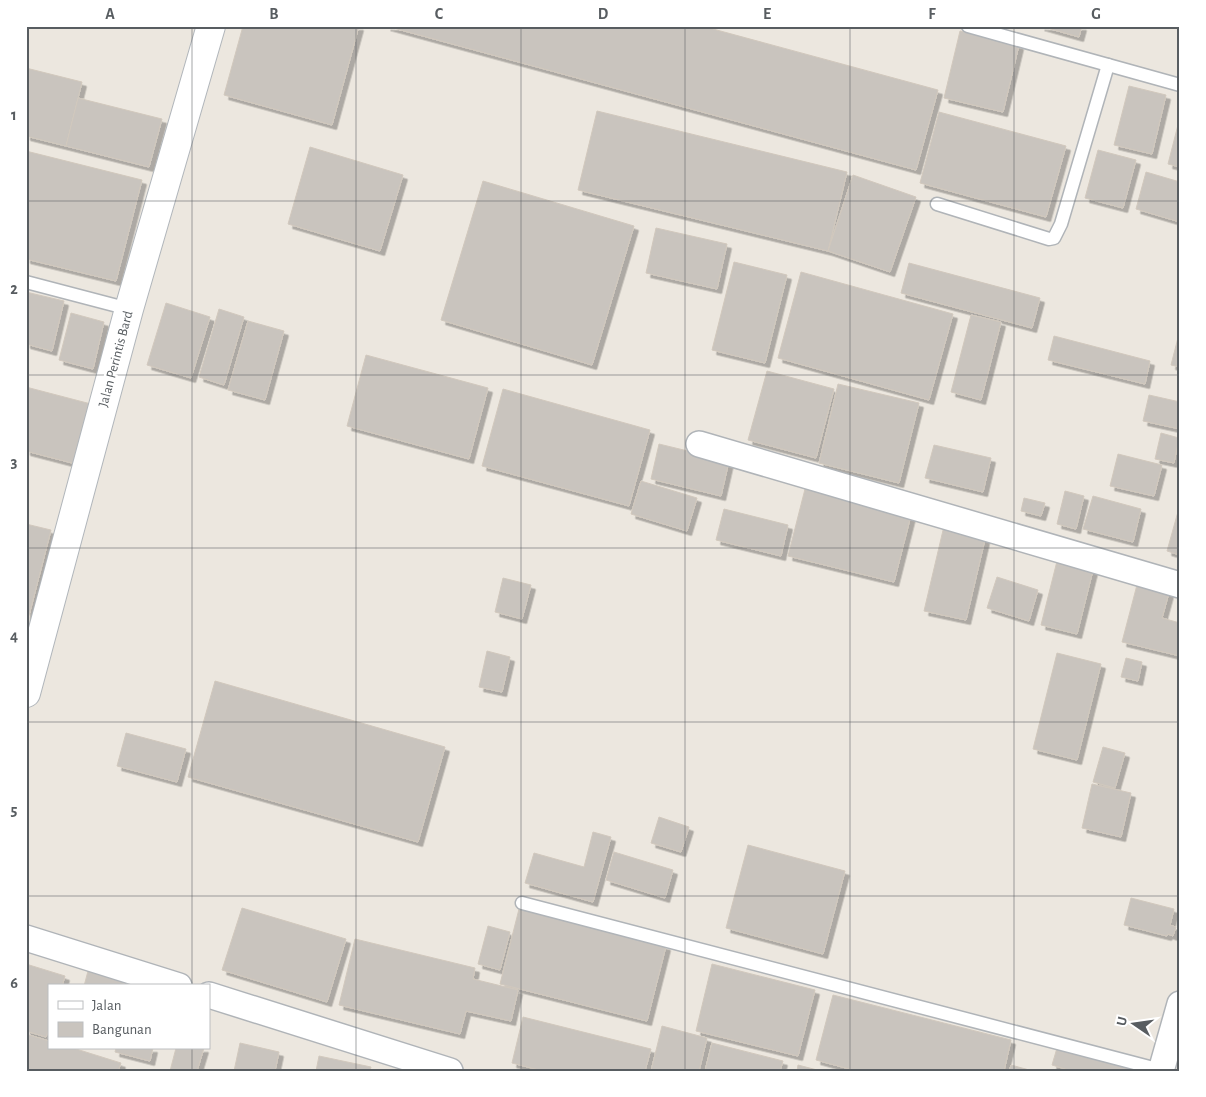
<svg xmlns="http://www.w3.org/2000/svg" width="1206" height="1097" viewBox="0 0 1206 1097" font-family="'Alegreya Sans',sans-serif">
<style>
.building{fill:#c9c4be;stroke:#d1c8bd;filter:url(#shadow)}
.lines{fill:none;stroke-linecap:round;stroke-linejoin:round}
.lane-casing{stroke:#b0b4b8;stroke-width:15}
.street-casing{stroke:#b0b4b8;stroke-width:28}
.secondary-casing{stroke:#b1b6bb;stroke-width:30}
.lane{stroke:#fff;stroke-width:12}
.street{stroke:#fff;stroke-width:25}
.secondary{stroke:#fff;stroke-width:28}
.grid{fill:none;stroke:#585d61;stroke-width:1;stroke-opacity:0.55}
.labels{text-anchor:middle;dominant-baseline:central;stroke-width:5;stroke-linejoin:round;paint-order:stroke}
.street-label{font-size:14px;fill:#585d61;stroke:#fff}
.neatline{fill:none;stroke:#585d61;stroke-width:2}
.grid-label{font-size:16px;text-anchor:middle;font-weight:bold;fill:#585d61}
</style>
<defs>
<filter id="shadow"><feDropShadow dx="4.5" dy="4.5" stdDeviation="0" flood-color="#0004"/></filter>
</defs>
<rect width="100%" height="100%" fill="#ece7df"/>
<!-- building -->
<g class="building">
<polygon points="243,26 359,26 332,125 224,95"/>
<polygon points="386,26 702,26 938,90 916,170"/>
<polygon points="1040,26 1082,26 1079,37"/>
<polygon points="960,31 1019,45 1003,112 944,98"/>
<polygon points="26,68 82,82 66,146 26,136"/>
<polygon points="1129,86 1166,95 1152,154 1114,145"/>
<polygon points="78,98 162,119 149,167 66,146"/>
<polygon points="597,111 847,172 828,251 578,190"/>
<polygon points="939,112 1066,146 1046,217 920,183"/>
<polygon points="1180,117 1180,167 1168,164"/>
<polygon points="310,147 403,175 380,251 288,224"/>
<polygon points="1098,150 1136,160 1123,208 1085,198"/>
<polygon points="26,151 142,180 116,281 26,259"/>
<polygon points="1146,172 1180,182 1180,222 1136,209"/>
<polygon points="853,175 916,197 890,272 828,251"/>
<polygon points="483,181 634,226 592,365 441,320"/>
<polygon points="656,228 727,244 717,289 646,273"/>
<polygon points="734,262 787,275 765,363 712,350"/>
<polygon points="909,263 1040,298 1032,328 901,293"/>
<polygon points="801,272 953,314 929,400 778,358"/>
<polygon points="26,292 64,301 52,351 26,344"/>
<polygon points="166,303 210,317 191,378 147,365"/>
<polygon points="219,309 244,317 224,385 199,377"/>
<polygon points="71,313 104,322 93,369 59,360"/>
<polygon points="971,315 1001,322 981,400 951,392"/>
<polygon points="248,321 284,331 265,400 228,390"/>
<polygon points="1180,330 1180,367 1171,365"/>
<polygon points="1054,336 1150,361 1145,384 1048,360"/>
<polygon points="366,355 488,388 469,459 347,426"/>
<polygon points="767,371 834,389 816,458 748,440"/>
<polygon points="838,384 919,403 899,483 819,463"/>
<polygon points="26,387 91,404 76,464 26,451"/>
<polygon points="503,389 650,430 629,506 482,466"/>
<polygon points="1149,395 1180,402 1180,429 1143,421"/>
<polygon points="1161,433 1179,438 1174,463 1155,459"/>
<polygon points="659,444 729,461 721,496 651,479"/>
<polygon points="934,445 991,458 983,492 925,478"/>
<polygon points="1118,454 1162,465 1154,496 1110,486"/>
<polygon points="641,481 697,498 687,531 631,514"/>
<polygon points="806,485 912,511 894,582 788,556"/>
<polygon points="1065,491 1084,496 1076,529 1057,524"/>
<polygon points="1093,496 1141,509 1133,542 1083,529"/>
<polygon points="1024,498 1045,503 1041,516 1021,511"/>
<polygon points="1179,508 1180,508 1180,555 1167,551"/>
<polygon points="724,509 788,525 781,556 716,540"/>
<polygon points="26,524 51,530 26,627"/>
<polygon points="944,526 986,535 966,620 924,611"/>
<polygon points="1059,553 1095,562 1077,634 1041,625"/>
<polygon points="997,577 1038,590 1029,621 987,608"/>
<polygon points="503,578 531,585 522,619 495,612"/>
<polygon points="1138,581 1170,589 1162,618 1180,623 1180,656 1122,642"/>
<polygon points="487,651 510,657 502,692 479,687"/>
<polygon points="1057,653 1101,664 1077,760 1033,749"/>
<polygon points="1126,658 1142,662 1138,681 1121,677"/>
<polygon points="215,681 445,747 418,842 188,777"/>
<polygon points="126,733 186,749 177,782 117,766"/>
<polygon points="1103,747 1125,753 1115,788 1093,782"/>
<polygon points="1092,784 1131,793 1121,837 1082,828"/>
<polygon points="659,817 689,827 681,852 651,843"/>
<polygon points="593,832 611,837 593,902 525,883 534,853 584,867"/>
<polygon points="748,845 845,871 823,954 726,928"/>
<polygon points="614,852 673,870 665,898 606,880"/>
<polygon points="1131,898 1174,909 1170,925 1176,927 1173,936 1168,934 1167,936 1124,925"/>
<polygon points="242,908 346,939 327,1002 222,970"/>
<polygon points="519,909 666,946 647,1021 500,984"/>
<polygon points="488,926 510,932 500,970 478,964"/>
<polygon points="355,939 475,968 473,979 518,990 511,1021 466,1011 460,1034 339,1005"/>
<polygon points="26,964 65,976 62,986 49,986 49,1029 46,1037 26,1031"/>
<polygon points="712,964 815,990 798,1056 696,1031"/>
<polygon points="88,971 125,979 123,986 84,986"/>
<polygon points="833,995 1011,1040 1004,1071 857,1071 816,1060"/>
<polygon points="523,1017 651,1049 645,1071 543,1071 512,1063"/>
<polygon points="662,1026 707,1038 699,1071 651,1071"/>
<polygon points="26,1034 49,1041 49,1048 73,1048 121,1063 118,1071 26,1071"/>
<polygon points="240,1043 279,1052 275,1071 234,1071"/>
<polygon points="712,1043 783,1061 780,1071 705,1071"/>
<polygon points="116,1048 153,1048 150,1061 115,1052"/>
<polygon points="176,1048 204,1048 197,1071 170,1071"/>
<polygon points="1057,1048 1141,1071 1072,1071 1052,1065"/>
<polygon points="319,1056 371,1067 370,1071 316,1071"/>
<polygon points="798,1065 821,1071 797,1071"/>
<polygon points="1011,1065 1033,1071 1009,1071"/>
</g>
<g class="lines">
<defs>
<g id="lane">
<polyline points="968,26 1180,85"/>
<polyline points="937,204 1049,239 1054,238 1061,224 1108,65"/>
<polyline points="26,282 129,309"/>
<polyline points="522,903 1161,1070"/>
</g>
<g id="street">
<polyline points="699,444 1180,585"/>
<polyline points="26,938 179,986"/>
<polyline points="209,995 450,1071"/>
<polyline points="1161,1071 1180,1004"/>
</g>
<polyline id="secondary" points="26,693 129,309 211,26"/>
</defs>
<!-- lane casing -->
<use href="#lane" class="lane-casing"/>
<!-- street casing -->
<use href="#street" class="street-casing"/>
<!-- secondary casing -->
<use href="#secondary" class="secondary-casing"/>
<!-- lane -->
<use href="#lane" class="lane"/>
<!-- street -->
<use href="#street" class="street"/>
<!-- secondary -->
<use href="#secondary" class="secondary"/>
</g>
<!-- grid -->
<path class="grid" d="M 192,26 L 192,986M 356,26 L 356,1071M 521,26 L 521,1071M 685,26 L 685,1071M 850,26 L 850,1071M 1014,26 L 1014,1071M 26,201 L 1180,201M 26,375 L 1180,375M 26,548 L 1180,548M 26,722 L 1180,722M 26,896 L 1180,896M 192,1048 L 192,1071"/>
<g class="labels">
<!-- street labels -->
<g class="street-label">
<text transform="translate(116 359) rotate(-75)">Jalan Perintis Bard</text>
</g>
</g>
<!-- border -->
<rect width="1206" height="1097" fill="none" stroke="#ffffff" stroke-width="55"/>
<!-- legend -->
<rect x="48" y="984" width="162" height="65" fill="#ffffff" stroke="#bcbec0"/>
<rect x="58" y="1001" width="25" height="8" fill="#ffffff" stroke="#bcbec0"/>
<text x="92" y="1010" font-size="15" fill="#585d61">Jalan</text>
<rect x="58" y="1022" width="25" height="15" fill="#c9c4be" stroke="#bcbec0"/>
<text x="92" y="1034" font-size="15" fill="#585d61">Bangunan</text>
<!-- north arrow -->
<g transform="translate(1134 1024) rotate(283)" stroke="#ffffff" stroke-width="4" paint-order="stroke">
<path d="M0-4L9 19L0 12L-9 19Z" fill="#585d61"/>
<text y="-8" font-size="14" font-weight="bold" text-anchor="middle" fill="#585d61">U</text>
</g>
<rect x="28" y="28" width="1150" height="1042" class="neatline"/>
<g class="grid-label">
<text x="110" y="19">A</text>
<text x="274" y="19">B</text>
<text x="439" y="19">C</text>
<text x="603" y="19">D</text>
<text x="767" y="19">E</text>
<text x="932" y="19">F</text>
<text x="1096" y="19">G</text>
<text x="14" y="120">1</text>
<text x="14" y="294">2</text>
<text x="14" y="467">3</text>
<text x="14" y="641">4</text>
<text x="14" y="815">5</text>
<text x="14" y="988">6</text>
</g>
</svg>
